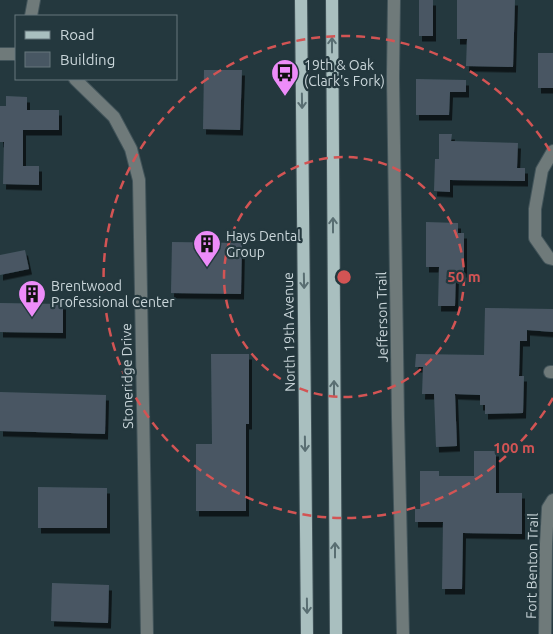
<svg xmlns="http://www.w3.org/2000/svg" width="553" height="634" viewBox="0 0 553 634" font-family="Ubuntu,sans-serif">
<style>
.building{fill:#485763;filter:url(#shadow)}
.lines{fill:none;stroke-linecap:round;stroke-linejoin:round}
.minor-casing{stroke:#42545a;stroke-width:14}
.major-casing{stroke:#42545a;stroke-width:14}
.minor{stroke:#6f7a7a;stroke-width:12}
.major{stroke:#a9bfbf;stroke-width:12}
.oneway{stroke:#596e72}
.ring{fill:none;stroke:#d35454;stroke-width:2.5;stroke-dasharray:9 6}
.labels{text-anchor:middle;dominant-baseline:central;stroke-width:4.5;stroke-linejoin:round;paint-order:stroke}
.poi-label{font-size:14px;fill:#cad6da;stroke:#24383e;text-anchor:start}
.street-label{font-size:14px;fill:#cad6da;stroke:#24383e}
.centre{fill:#d35454;stroke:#24383e;stroke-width:2.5}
.ring-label{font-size:15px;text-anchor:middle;font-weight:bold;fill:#d35454;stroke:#24383e;stroke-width:4.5;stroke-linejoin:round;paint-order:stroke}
</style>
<defs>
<filter id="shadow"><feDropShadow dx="3" dy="5.5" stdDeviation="0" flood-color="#0009"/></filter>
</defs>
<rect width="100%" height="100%" fill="#24383e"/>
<!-- building -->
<g class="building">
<rect x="419" y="0" width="14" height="36"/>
<polygon points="457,0 515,0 513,67 466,66 467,39 457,39"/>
<rect x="538" y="53" width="15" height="35"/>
<polygon points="204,70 242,70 240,130 203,129"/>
<polygon points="416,79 466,80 466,92 450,92 449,115 416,115"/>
<polygon points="6,96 27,97 27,110 59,110 59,130 23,130 23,166 39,166 39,185 3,184 4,142 0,142 0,106 6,106"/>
<polygon points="439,134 452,134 451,141 518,143 517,168 525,168 525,181 450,180 450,192 434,191 435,159 439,159"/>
<polygon points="426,222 458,223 458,233 464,233 464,272 456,272 455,306 438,306 439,267 426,267"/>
<polygon points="172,242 242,243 241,294 171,293"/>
<polygon points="25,250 29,269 0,275 0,255"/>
<polygon points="0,303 63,304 63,333 0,332"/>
<polygon points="485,308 553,309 553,332 527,330 527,341 520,341 519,376 524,376 523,413 485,414 485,405 480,405 480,395 455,394 457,446 436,447 434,394 422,394 423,367 415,367 416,354 484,355"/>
<polygon points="211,354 249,354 249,424 246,424 246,511 196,511 196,444 212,444"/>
<polygon points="0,392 106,395 105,434 0,431"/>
<polygon points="474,451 496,451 496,493 522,493 522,534 463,533 462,589 442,589 443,522 415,522 415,509 420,509 420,471 439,471 439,476 474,476"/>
<polygon points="38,487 107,488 107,528 38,528"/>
<polygon points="52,583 109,585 108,623 51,621"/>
</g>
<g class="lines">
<defs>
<g id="minor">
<polyline points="394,0 393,77 398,418 403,634"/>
<polyline points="31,16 34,0"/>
<polyline points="0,54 16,54"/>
<polyline points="75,79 114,117 131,149 139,180 147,634"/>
<polyline points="553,151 542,170 535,209 535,238 549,258 553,259"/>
<polyline points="550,372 553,372"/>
<polyline points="545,634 546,544 548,508 553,500"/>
</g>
<g id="major">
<polyline points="301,0 307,634"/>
<polyline points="332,0 336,634"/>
</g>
</defs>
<!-- minor casing -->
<use href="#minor" class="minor-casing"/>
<!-- major casing -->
<use href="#major" class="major-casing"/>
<!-- minor -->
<use href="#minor" class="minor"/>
<!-- major -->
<use href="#major" class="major"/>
</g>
<!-- one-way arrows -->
<defs><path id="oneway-shaft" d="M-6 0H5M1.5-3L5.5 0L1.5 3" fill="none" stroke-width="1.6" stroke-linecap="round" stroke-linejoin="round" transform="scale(1.25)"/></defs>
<g class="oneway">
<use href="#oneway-shaft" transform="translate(332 45) rotate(-90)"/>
<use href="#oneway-shaft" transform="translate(302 101) rotate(89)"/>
<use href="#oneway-shaft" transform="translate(333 225) rotate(-90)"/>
<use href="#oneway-shaft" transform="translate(304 281) rotate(89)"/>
<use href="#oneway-shaft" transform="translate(334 388) rotate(-90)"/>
<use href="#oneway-shaft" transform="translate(305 444) rotate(89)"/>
<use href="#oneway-shaft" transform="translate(335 550) rotate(-90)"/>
<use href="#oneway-shaft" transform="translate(307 606) rotate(89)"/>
</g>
<!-- distance rings -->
<g class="ring">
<circle cx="344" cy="277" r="120"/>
<path d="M553 398A241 241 0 1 1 553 156"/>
</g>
<!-- icons -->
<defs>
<symbol id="bus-pin" viewBox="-11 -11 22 30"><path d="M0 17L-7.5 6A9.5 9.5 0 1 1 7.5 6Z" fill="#ed8cf9" stroke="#24383e"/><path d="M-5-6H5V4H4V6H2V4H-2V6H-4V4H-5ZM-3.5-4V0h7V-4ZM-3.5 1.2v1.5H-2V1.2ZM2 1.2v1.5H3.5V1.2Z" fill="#111"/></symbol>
<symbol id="building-pin" viewBox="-11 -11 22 30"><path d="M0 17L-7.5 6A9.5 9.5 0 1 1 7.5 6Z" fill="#ed8cf9" stroke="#24383e"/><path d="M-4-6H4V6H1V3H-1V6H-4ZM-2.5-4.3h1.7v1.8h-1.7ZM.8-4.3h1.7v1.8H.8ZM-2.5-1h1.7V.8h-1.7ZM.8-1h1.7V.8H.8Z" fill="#111"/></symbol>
</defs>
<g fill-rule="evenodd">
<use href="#bus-pin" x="269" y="57" width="32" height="43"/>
<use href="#building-pin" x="191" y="228" width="32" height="43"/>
<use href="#building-pin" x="16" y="278" width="32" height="43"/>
</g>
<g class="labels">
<!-- poi labels -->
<g class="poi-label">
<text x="304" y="65">19th &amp; Oak<tspan x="304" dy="16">(Clark's Fork)</tspan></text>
<text x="226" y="236">Hays Dental<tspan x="226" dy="16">Group</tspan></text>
<text x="51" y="286">Brentwood<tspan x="51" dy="16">Professional Center</tspan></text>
</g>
<!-- street labels -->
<g class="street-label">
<text transform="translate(382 317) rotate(-91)">Jefferson Trail</text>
<text transform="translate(289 332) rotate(-91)">North 19th Avenue</text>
<text transform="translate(127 376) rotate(-91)">Stoneridge Drive</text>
<text transform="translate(532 566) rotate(-89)">Fort Benton Trail</text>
</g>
</g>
<circle cx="344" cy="277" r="8" class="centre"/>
<g class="ring-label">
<text x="464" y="282">50 m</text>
<text x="514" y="453">100 m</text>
</g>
<!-- legend -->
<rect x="15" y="15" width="162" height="65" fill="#24383e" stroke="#66777c"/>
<rect x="25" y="31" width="25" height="8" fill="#a9bfbf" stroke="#66777c"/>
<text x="60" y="40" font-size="15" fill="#cad6da">Road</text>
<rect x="25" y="52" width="25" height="15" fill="#485763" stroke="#66777c"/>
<text x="60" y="65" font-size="15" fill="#cad6da">Building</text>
</svg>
